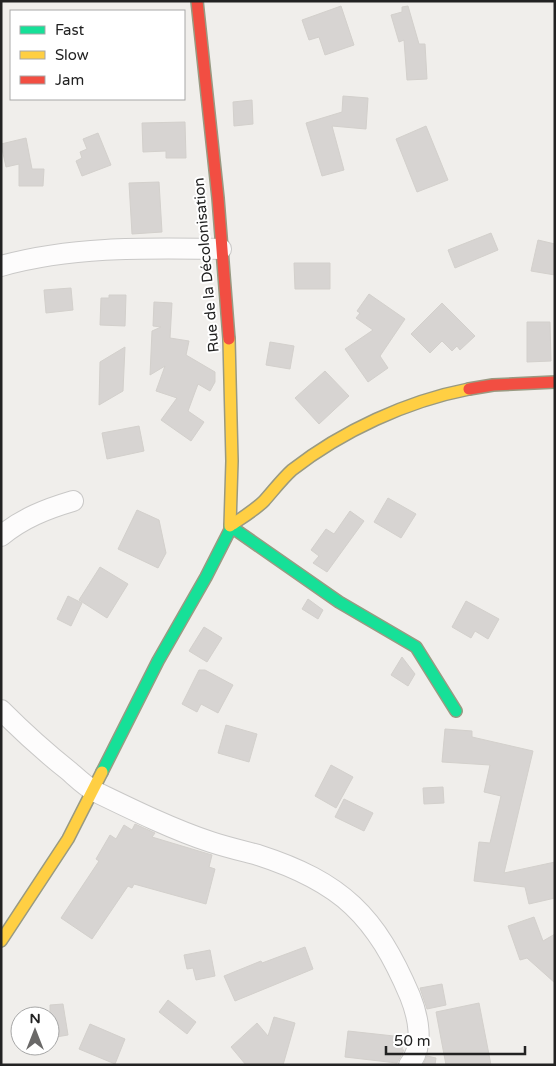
<svg xmlns="http://www.w3.org/2000/svg" width="556" height="1066" viewBox="0 0 556 1066" font-family="'Varela Round',sans-serif">
<style>
.building{fill:#d7d4d2;stroke:#d3d0cc}
.lines{fill:none;stroke-linecap:round;stroke-linejoin:round}
.street-casing{stroke:#c9c8c7;stroke-width:22}
.fast-casing{stroke:#999a82;stroke-width:14}
.slow-casing{stroke:#999a82;stroke-width:14}
.jam-casing{stroke:#999a82;stroke-width:14}
.street{stroke:#fdfcfc;stroke-width:20}
.fast{stroke:#16e098;stroke-width:11}
.slow{stroke:#ffcf43;stroke-width:11}
.jam{stroke:#f24e42;stroke-width:11}
.labels{text-anchor:middle;dominant-baseline:central;stroke-width:4;stroke-linejoin:round;paint-order:stroke}
.street-label{font-size:15px;fill:#222;stroke:#fff}
</style>
<rect width="100%" height="100%" fill="#f0eeeb"/>
<!-- building -->
<g class="building">
<polygon points="341,6 354,45 325,55 319,37 309,40 302,20"/>
<polygon points="408,6 419,44 425,44 427,79 407,80 404,40 399,42 391,15 402,12 402,7"/>
<polygon points="343,96 368,98 366,129 332,126 344,170 322,176 306,123 342,112"/>
<polygon points="252,100 253,124 234,126 233,102"/>
<polygon points="185,122 186,158 166,158 166,151 143,152 142,123"/>
<polygon points="426,126 448,180 417,192 396,139"/>
<polygon points="98,133 111,165 82,176 76,161 82,158 80,152 87,149 83,139"/>
<polygon points="26,138 32,169 44,169 43,186 19,186 19,164 6,167 1,144"/>
<polygon points="159,182 162,232 132,234 129,183"/>
<polygon points="491,233 498,250 455,268 448,250"/>
<polygon points="538,240 555,244 555,275 531,271"/>
<polygon points="294,263 330,263 330,289 295,289"/>
<polygon points="71,288 73,310 46,313 44,290"/>
<polygon points="369,294 405,319 380,356 388,368 368,382 345,349 373,330 356,318 360,313 357,311"/>
<polygon points="109,295 126,295 125,326 100,325 101,298 109,298"/>
<polygon points="154,302 172,303 170,338 189,341 186,355 215,372 215,382 210,391 198,384 188,411 204,422 191,441 161,420 177,398 156,391 165,366 150,375 152,331 161,327 153,326"/>
<polygon points="442,303 475,336 460,350 457,346 452,351 442,341 430,353 411,334"/>
<polygon points="527,322 550,322 551,361 527,362"/>
<polygon points="270,342 294,346 290,369 266,365"/>
<polygon points="125,347 123,391 99,405 100,362"/>
<polygon points="325,371 349,396 319,424 295,398"/>
<polygon points="139,426 144,451 107,459 102,433"/>
<polygon points="388,498 416,514 401,538 374,522"/>
<polygon points="137,510 159,520 166,553 158,568 118,549"/>
<polygon points="350,511 364,521 327,572 313,563 319,556 311,550 326,529 334,534"/>
<polygon points="100,567 128,584 107,618 79,600"/>
<polygon points="68,596 82,603 71,626 57,619"/>
<polygon points="308,599 323,610 318,619 302,609"/>
<polygon points="466,601 499,619 488,639 475,631 471,638 452,627"/>
<polygon points="204,627 222,638 207,662 189,651"/>
<polygon points="402,657 415,674 408,686 391,675"/>
<polygon points="199,670 205,670 233,685 218,713 201,704 197,712 182,704"/>
<polygon points="226,725 257,734 249,762 218,753"/>
<polygon points="445,729 472,731 472,737 533,751 504,873 555,862 555,898 529,904 525,887 474,881 479,842 490,843 501,796 484,792 490,765 442,762"/>
<polygon points="331,765 353,777 336,808 315,796"/>
<polygon points="443,787 444,803 424,804 423,788"/>
<polygon points="344,799 373,813 364,831 335,817"/>
<polygon points="135,824 155,833 152,837 212,855 209,867 215,869 206,904 134,884 132,888 128,886 92,939 61,918 99,861 96,859 110,835 116,839 124,825 132,830"/>
<polygon points="534,917 543,941 555,934 555,983 527,958 520,960 508,926"/>
<polygon points="305,947 313,969 235,1001 224,976 261,961 262,963"/>
<polygon points="210,950 215,976 196,980 193,968 187,969 184,955"/>
<polygon points="442,984 446,1005 427,1009 420,988"/>
<polygon points="168,1000 196,1022 187,1034 159,1012"/>
<polygon points="479,1003 491,1065 446,1065 436,1012"/>
<polygon points="63,1004 68,1035 50,1038 50,1005"/>
<polygon points="274,1017 295,1023 283,1065 246,1065 231,1047 257,1023 268,1036"/>
<polygon points="90,1024 125,1039 115,1064 79,1049"/>
<polygon points="348,1031 403,1037 402,1050 404,1050 397,1063 345,1057"/>
<polygon points="427,1056 436,1058 435,1065 423,1065"/>
</g>
<g class="lines">
<defs>
<g id="street">
<path d="M 1,266 C 73,246 147,248 221,249"/>
<path d="M 1,536 C 23,518 46,509 73,501"/>
<path d="M 1,710 C 23,732 45,752 69,771 C 77,778 86,787 96,792 C 131,809 174,830 211,842 C 226,847 243,851 258,855 C 342,882 376,916 410,996 C 418,1016 425,1046 409,1065"/>
</g>
<g id="fast">
<polyline points="230,526 339,602 416,647 456,711"/>
<polyline points="102,772 158,661 206,577 233,524"/>
</g>
<g id="slow">
<polyline points="229,339 232,461 230,526"/>
<path d="M 233,524 C 243,517 255,510 264,501 C 273,491 282,479 292,470 C 342,431 407,401 469,389"/>
<polyline points="1,941 68,839 102,772"/>
</g>
<g id="jam">
<polyline points="197,1 218,198 229,339"/>
<polyline points="469,389 493,385 555,382"/>
</g>
</defs>
<!-- street casing -->
<use href="#street" class="street-casing"/>
<!-- fast casing -->
<use href="#fast" class="fast-casing"/>
<!-- slow casing -->
<use href="#slow" class="slow-casing"/>
<!-- jam casing -->
<use href="#jam" class="jam-casing"/>
<!-- street -->
<use href="#street" class="street"/>
<!-- fast -->
<use href="#fast" class="fast"/>
<!-- slow -->
<use href="#slow" class="slow"/>
<!-- jam -->
<use href="#jam" class="jam"/>
</g>
<g class="labels">
<!-- street labels -->
<g class="street-label">
<text transform="translate(206 265) rotate(-95)">Rue de la Décolonisation</text>
</g>
</g>
<!-- border -->
<rect width="556" height="1066" fill="none" stroke="#222222" stroke-width="5"/>
<!-- legend -->
<rect x="10" y="10" width="175" height="90" fill="#ffffff" stroke="#a7a7a7"/>
<rect x="20" y="26" width="25" height="8" fill="#16e098" stroke="#a7a7a7"/>
<text x="55" y="35" font-size="15" fill="#222222">Fast</text>
<rect x="20" y="51" width="25" height="8" fill="#ffcf43" stroke="#a7a7a7"/>
<text x="55" y="60" font-size="15" fill="#222222">Slow</text>
<rect x="20" y="76" width="25" height="8" fill="#f24e42" stroke="#a7a7a7"/>
<text x="55" y="85" font-size="15" fill="#222222">Jam</text>
<!-- north arrow -->
<g transform="translate(35 1031)"><circle r="24" fill="#ffffff" stroke="#a7a7a7"/>
<path d="M0-4L9 19L0 12L-9 19Z" fill="#6a6968"/>
<text y="-8" font-size="14" font-weight="bold" text-anchor="middle" fill="#222222">N</text>
</g>
<!-- scale -->
<path d="M386 1046v8h139v-8" fill="none" stroke="#222222" stroke-width="2.5"/>
<text x="394" y="1046" font-size="15" fill="#222222" stroke="#ffffff" stroke-width="4" paint-order="stroke">50 m</text>
</svg>
